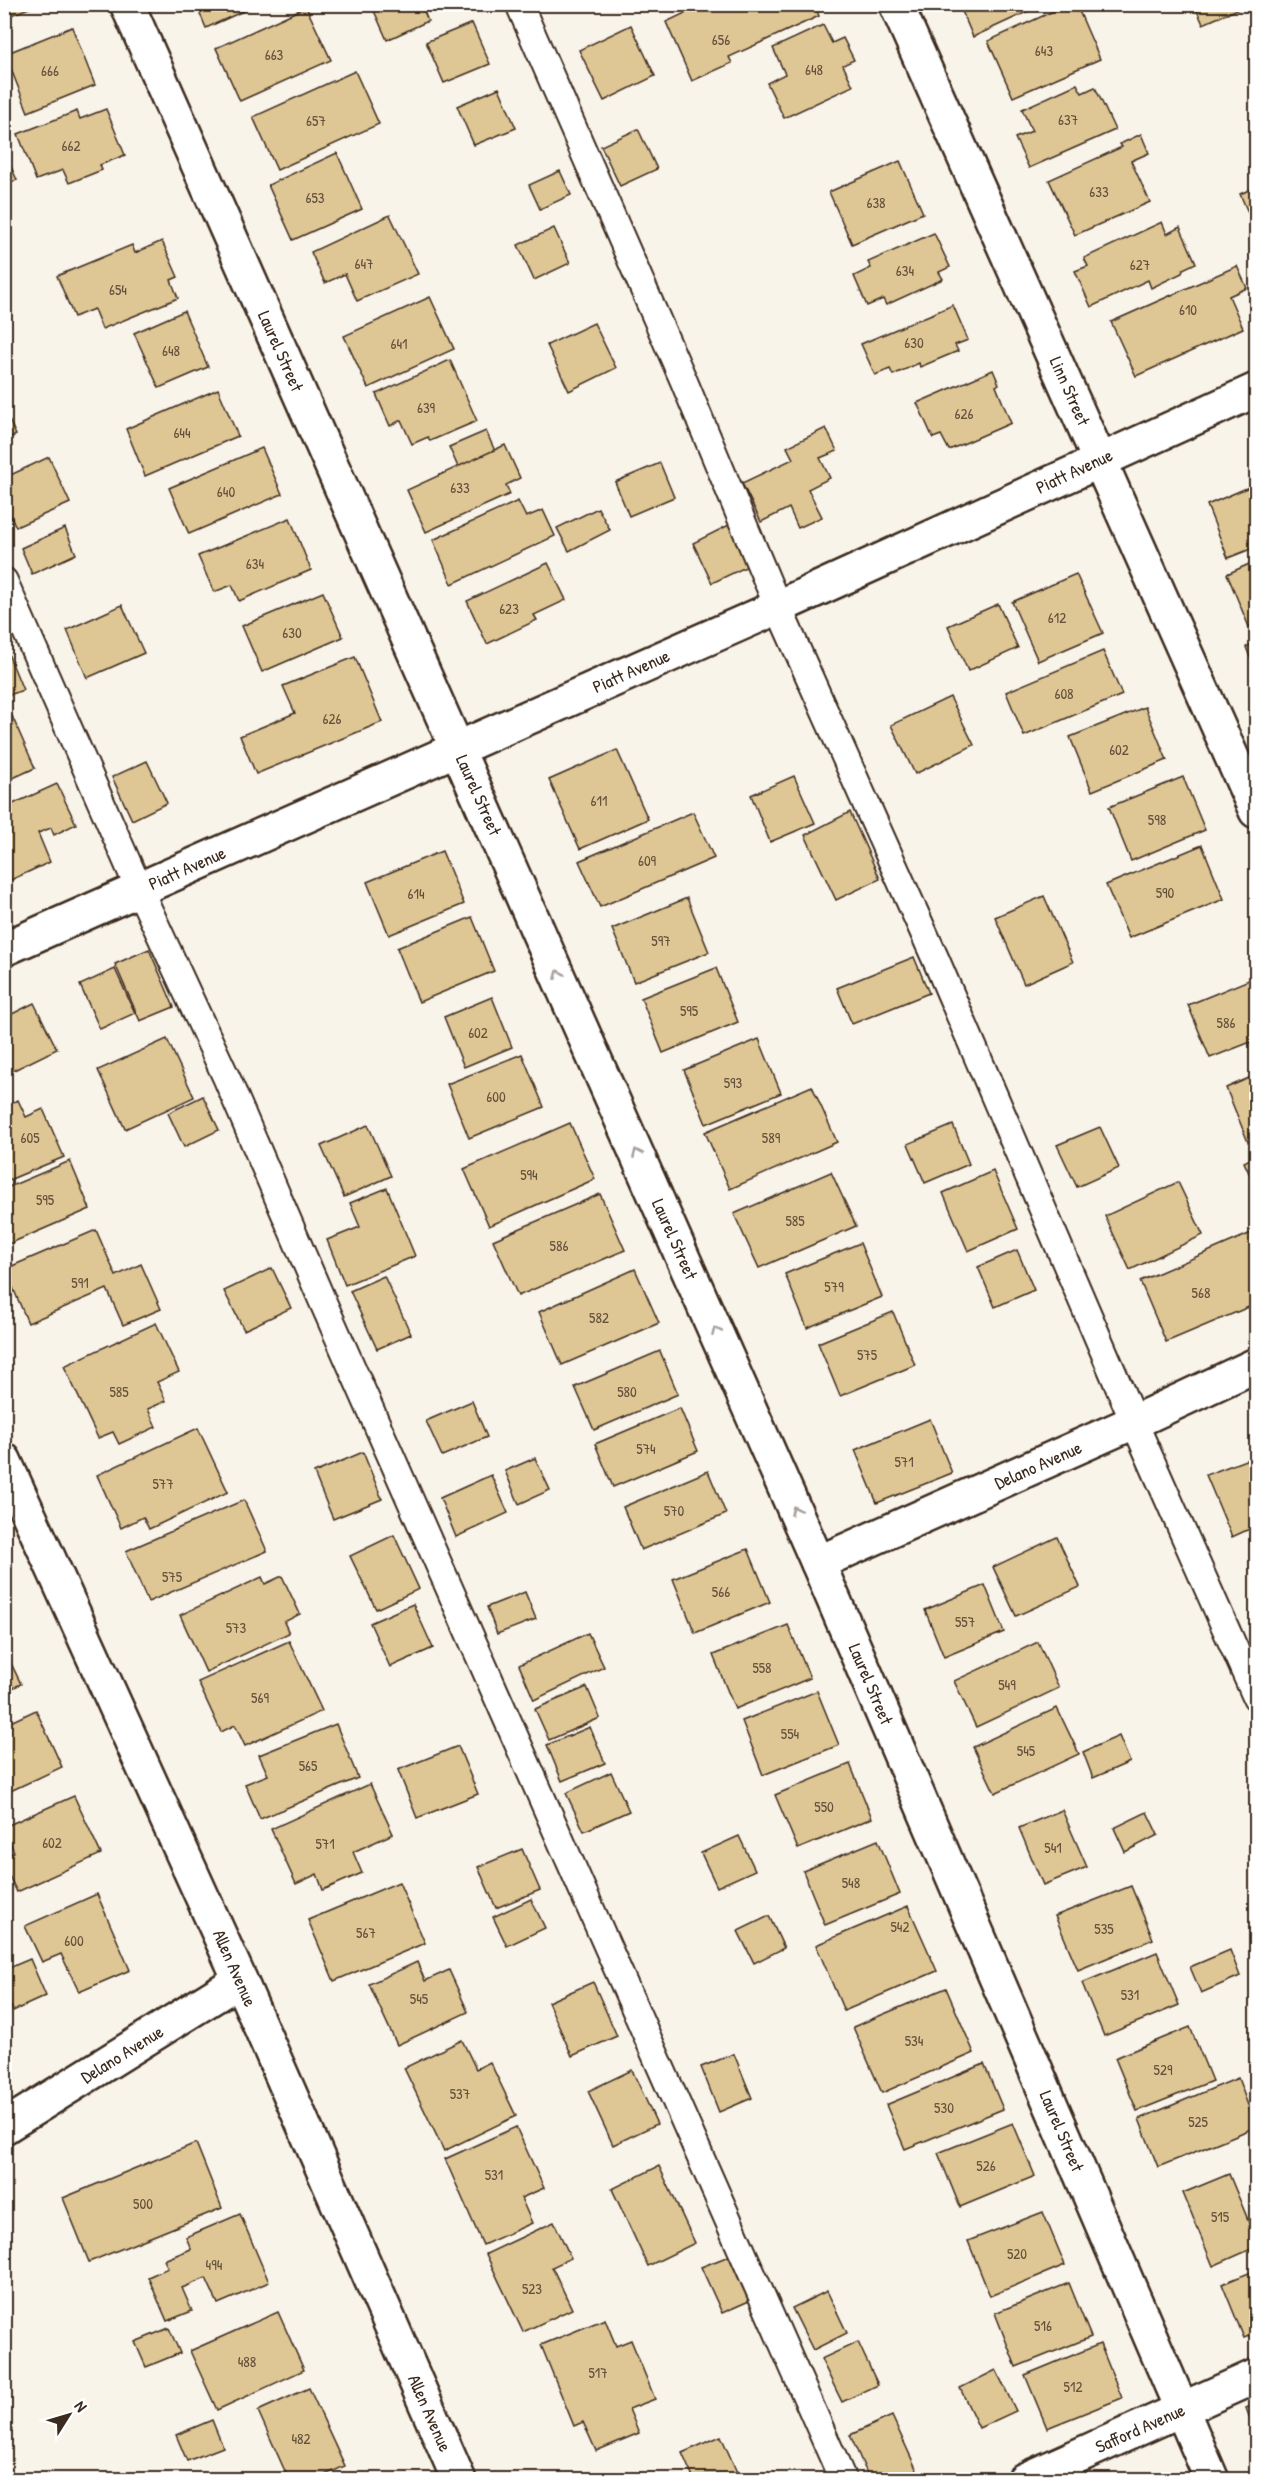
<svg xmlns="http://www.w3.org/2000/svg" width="1261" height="2484" viewBox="0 0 1261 2484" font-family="'Patrick Hand',sans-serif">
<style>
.building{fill:#dfc695;stroke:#3b2a1e;stroke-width:1.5}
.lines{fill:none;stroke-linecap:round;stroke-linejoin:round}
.service-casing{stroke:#3b2a1e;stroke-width:30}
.minor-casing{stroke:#3b2a1e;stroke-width:38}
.service{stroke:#fff;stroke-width:26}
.minor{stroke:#fff;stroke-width:33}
.oneway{stroke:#a79f9a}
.labels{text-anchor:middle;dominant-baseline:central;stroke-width:4.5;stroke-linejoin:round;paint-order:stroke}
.number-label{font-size:15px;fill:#64513c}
.street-label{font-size:18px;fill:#3b2a1e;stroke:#fff}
</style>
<rect width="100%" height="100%" fill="#f9f4ea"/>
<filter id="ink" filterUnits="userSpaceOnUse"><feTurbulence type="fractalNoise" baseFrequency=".0167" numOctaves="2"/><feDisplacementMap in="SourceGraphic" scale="12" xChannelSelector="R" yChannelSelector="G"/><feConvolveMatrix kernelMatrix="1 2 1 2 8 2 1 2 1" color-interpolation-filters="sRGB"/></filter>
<g filter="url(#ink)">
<!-- building -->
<g class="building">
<polygon points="4,4 39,4 4,18"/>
<polygon points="196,4 259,4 206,28"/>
<polygon points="371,4 421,4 428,21 387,40"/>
<polygon points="704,4 814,4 819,16 729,57 732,63 692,81 666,22"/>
<polygon points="959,4 1044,4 973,37"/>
<polygon points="1069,4 1076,4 1100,59 1013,97 988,41"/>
<polygon points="1194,4 1244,4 1245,6 1203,24"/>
<polygon points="306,7 331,60 240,101 216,48"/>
<polygon points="472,23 490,64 444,83 426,42"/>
<polygon points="631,25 655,76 604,101 579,50"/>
<polygon points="823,25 832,43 843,38 854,60 843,65 853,86 784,118 767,83 785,74 773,48"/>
<polygon points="72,27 95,85 28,112 5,54"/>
<polygon points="355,71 379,124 277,170 253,117"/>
<polygon points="1077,84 1082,93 1095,87 1115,130 1029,168 1015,138 1032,131 1022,109"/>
<polygon points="499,88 516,128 474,145 457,106"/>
<polygon points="106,109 125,155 100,165 102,170 69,183 63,170 36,180 18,134 77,111 80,119"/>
<polygon points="638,129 657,169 620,186 601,146"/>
<polygon points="1141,134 1149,153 1131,161 1150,202 1075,235 1049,180 1122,147 1120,144"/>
<polygon points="4,151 17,180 4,185"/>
<polygon points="337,153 362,209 293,240 268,185"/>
<polygon points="900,161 923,213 852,244 829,192"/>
<polygon points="560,171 571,195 540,209 529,185"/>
<polygon points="1256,187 1256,231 1240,194"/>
<polygon points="390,215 418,274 357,301 345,274 325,283 311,252"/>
<polygon points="1162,222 1167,234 1180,227 1196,263 1183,269 1182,273 1151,288 1148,280 1091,307 1075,271 1088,266 1084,258"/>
<polygon points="554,228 570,263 534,280 518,245"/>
<polygon points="934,233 950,267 939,272 943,279 886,305 883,299 867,306 854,276 871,268 868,262"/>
<polygon points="162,241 178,277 171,280 178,298 102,329 94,309 74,317 57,276 132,245 135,253"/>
<polygon points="1237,266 1247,288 1229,296 1243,328 1136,376 1111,322"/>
<polygon points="430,297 454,349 368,388 344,336"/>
<polygon points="953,305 968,340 955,345 958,351 920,367 919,363 893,375 890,369 875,375 861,344"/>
<polygon points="184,311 208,367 159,388 134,333"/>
<polygon points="594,323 616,368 569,391 547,345"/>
<polygon points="450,360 477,421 430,441 428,437 412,444 401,420 390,426 376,394"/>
<polygon points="993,370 999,384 996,386 1011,423 949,450 941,435 933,438 917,403"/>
<polygon points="218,389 238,436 145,476 126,429"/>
<polygon points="4,409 16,435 4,440"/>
<polygon points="826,428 837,451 820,458 830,478 808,489 822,517 798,528 789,508 761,522 742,483 793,459 787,447"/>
<polygon points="486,431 495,451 458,467 449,447"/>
<polygon points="505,445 520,478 506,485 510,494 426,532 407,490"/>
<polygon points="262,448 282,494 189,534 169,488"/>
<polygon points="49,457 70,503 16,527 4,502 4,478"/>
<polygon points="660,463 674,497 629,516 615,482"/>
<polygon points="1256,484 1256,547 1228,558 1207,505"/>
<polygon points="518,501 526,517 543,510 555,536 452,584 433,540"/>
<polygon points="598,508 610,530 569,551 557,528"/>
<polygon points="290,518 311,570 239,601 232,585 214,592 198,556"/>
<polygon points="729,525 748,566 712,583 693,543"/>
<polygon points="65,528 76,554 32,574 21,548"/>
<polygon points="1256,561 1256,624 1249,627 1227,574"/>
<polygon points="548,563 566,600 534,615 537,620 487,644 467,601"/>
<polygon points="1076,574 1103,633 1038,661 1012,602"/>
<polygon points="323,592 343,637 262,672 242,626"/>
<polygon points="998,604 1018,648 968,671 948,626"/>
<polygon points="122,605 144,653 87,678 67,630"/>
<polygon points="1256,642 1256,672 1246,647"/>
<polygon points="7,651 23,690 4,697 4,652"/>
<polygon points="1103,651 1122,695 1024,736 1006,692"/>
<polygon points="355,657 382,722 256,774 240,736 295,713 283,686"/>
<polygon points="950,697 974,745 915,774 891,725"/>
<polygon points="1145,707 1167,760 1092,791 1070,737"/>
<polygon points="12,716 35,768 4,782 4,719"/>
<polygon points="617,750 648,819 580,849 549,780"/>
<polygon points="147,761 167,803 132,820 112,777"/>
<polygon points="794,776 815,823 770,842 751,795"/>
<polygon points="1183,777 1205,830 1131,861 1109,807"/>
<polygon points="57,784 76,824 54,835 51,828 38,833 50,862 4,883 4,808"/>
<polygon points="693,812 714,858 600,907 579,861"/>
<polygon points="850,812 880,879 836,900 805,835"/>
<polygon points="1202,845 1224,899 1129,938 1106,885"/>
<polygon points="442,851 464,904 389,935 367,882"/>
<polygon points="1044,896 1073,962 1024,984 995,917"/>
<polygon points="687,898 709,952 634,982 612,929"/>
<polygon points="472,917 494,971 419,1002 397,948"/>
<polygon points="149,949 174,1007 140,1021 115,964"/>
<polygon points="914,957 929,993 852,1024 837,988"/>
<polygon points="716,968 738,1022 663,1053 641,998"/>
<polygon points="115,969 135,1013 100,1029 80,985"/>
<polygon points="1256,977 1256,1040 1210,1058 1188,1005"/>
<polygon points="492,997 512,1047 464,1067 444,1017"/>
<polygon points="34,1003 57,1049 4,1075 4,1018"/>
<polygon points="167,1039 194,1097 125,1129 98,1070"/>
<polygon points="759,1039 781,1093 706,1124 684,1070"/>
<polygon points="522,1054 544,1107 469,1138 447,1084"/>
<polygon points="1256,1075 1256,1138 1248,1142 1226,1088"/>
<polygon points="812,1086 837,1142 730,1189 705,1132"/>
<polygon points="203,1096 219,1130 184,1147 168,1113"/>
<polygon points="18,1100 26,1117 43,1109 64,1157 4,1182 4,1106"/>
<polygon points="570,1123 595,1179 489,1226 464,1169"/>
<polygon points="368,1125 391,1176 344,1197 321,1146"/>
<polygon points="953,1125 969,1164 925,1183 908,1144"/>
<polygon points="1100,1127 1119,1168 1077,1187 1057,1145"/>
<polygon points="1256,1156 1256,1188 1244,1162"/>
<polygon points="70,1161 90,1209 4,1246 4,1189"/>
<polygon points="993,1171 1018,1229 968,1251 943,1193"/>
<polygon points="831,1172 856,1226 759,1268 734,1214"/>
<polygon points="1178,1182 1203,1235 1130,1270 1105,1216"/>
<polygon points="387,1188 415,1256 345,1285 327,1240 360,1227 350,1203"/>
<polygon points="600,1194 625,1250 518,1296 493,1240"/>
<polygon points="96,1230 116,1276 141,1264 161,1309 123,1325 107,1289 28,1323 5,1269"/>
<polygon points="1256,1231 1256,1304 1166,1342 1140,1281"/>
<polygon points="860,1243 882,1297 807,1328 785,1274"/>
<polygon points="1017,1250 1034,1290 995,1307 978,1267"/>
<polygon points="272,1268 291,1308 244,1330 224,1291"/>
<polygon points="635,1269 659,1323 562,1365 539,1312"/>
<polygon points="384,1276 411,1334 377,1349 350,1291"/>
<polygon points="893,1312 915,1365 840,1396 818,1343"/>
<polygon points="156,1323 179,1372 157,1382 166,1401 148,1409 156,1427 119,1444 113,1432 98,1438 64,1366"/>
<polygon points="660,1351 678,1394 594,1430 575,1387"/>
<polygon points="472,1401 487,1437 442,1456 426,1421"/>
<polygon points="680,1408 698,1451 613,1487 595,1444"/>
<polygon points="930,1419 952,1473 877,1503 855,1450"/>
<polygon points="198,1428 228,1492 149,1529 143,1517 121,1528 97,1475"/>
<polygon points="363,1452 382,1499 333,1519 314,1473"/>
<polygon points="1256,1456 1256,1526 1232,1537 1206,1475"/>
<polygon points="535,1458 550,1490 519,1504 505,1471"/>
<polygon points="708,1471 726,1514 641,1550 623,1507"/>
<polygon points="491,1475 508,1513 456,1537 440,1498"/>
<polygon points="244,1500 267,1551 148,1602 126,1551"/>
<polygon points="394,1535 419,1589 376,1609 350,1556"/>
<polygon points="1057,1537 1080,1587 1016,1616 993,1567"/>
<polygon points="748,1549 770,1602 695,1633 673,1579"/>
<polygon points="282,1576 300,1614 284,1622 289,1633 206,1672 180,1615 262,1577 265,1584"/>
<polygon points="985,1585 1004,1632 944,1657 925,1610"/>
<polygon points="525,1592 536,1619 497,1634 487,1607"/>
<polygon points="413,1604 433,1648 390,1667 370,1623"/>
<polygon points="788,1625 810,1678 735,1709 713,1655"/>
<polygon points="588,1633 604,1667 534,1700 519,1665"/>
<polygon points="289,1641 322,1711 245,1746 235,1725 221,1732 198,1682"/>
<polygon points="1038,1642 1059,1688 976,1727 954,1681"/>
<polygon points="4,1649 21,1684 4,1692"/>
<polygon points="587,1687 600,1718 549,1740 535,1709"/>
<polygon points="817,1691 839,1745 763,1775 742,1721"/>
<polygon points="1057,1708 1079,1754 995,1793 973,1747"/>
<polygon points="36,1710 62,1767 4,1794 4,1725"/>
<polygon points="336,1724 358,1778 260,1819 245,1784 268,1775 259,1755"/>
<polygon points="590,1727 605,1763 562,1781 547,1745"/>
<polygon points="1119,1736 1130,1762 1093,1778 1083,1752"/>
<polygon points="458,1746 478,1794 417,1818 398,1770"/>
<polygon points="850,1764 872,1818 798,1849 775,1795"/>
<polygon points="611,1772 629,1811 584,1831 566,1793"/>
<polygon points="370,1784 393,1834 353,1852 362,1873 323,1890 317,1874 296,1884 271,1829"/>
<polygon points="74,1796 101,1854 17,1892 4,1866 4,1857 14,1852 4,1827"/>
<polygon points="1062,1810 1087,1867 1043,1885 1019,1828"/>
<polygon points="1147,1812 1158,1835 1125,1852 1114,1828"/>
<polygon points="739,1836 755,1870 717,1887 701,1853"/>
<polygon points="878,1840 900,1894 825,1925 803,1871"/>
<polygon points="522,1849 540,1890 496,1908 478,1867"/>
<polygon points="399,1882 425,1943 334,1981 308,1920"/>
<polygon points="1131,1886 1153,1939 1078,1970 1055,1916"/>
<polygon points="97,1894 130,1970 79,1992 61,1954 42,1962 25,1926"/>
<polygon points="531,1899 545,1928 507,1946 493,1917"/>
<polygon points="908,1906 937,1971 844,2011 816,1945"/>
<polygon points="769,1916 784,1948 754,1963 738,1931"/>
<polygon points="1230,1950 1240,1976 1201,1993 1190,1967"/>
<polygon points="1157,1952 1179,2005 1104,2036 1082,1983"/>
<polygon points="30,1959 46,1996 13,2011 4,1992 4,1970"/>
<polygon points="417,1962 425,1981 449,1970 468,2012 397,2045 369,1984"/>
<polygon points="593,1982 617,2036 572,2056 548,2002"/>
<polygon points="946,1988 974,2053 882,2093 853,2027"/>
<polygon points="1190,2027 1212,2081 1137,2111 1115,2058"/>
<polygon points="462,2040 476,2069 490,2062 516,2116 444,2151 404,2068"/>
<polygon points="734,2054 752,2098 719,2112 701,2067"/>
<polygon points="984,2064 1003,2109 905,2149 886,2105"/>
<polygon points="632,2070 657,2124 613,2145 588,2091"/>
<polygon points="1238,2078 1256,2127 1158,2167 1139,2119"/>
<polygon points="1013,2123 1035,2176 960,2207 938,2153"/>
<polygon points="516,2127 544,2188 521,2198 532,2223 483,2245 445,2159"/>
<polygon points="196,2143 222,2208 89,2262 63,2198"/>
<polygon points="659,2166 695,2243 648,2266 612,2189"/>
<polygon points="1229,2174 1256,2239 1256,2247 1213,2266 1183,2193"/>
<polygon points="1043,2212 1065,2265 990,2296 968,2241"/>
<polygon points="240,2214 269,2282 218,2304 206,2278 182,2288 192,2311 167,2321 148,2277 168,2268 164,2260 191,2249 186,2237"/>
<polygon points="554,2222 571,2258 552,2267 572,2309 523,2332 486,2254"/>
<polygon points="729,2256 749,2301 722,2313 701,2267"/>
<polygon points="1256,2270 1256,2333 1244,2338 1222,2284"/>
<polygon points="1069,2283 1091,2337 1016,2367 995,2313"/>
<polygon points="827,2291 847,2333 813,2350 792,2308"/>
<polygon points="278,2312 304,2370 217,2410 190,2351"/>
<polygon points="605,2319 616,2346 631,2340 655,2399 629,2409 639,2433 596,2451 583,2422 574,2426 541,2345"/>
<polygon points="169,2328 180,2353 146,2367 135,2342"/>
<polygon points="858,2342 878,2385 842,2402 821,2359"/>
<polygon points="1100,2344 1122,2398 1047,2428 1025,2375"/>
<polygon points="996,2370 1016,2411 979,2428 960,2388"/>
<polygon points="309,2388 345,2466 314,2480 289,2480 258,2411"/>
<polygon points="1256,2404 1256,2435 1246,2408"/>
<polygon points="892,2416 919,2475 909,2480 870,2480 850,2435"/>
<polygon points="212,2420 223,2447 187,2461 176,2435"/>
<polygon points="721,2436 740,2479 694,2480 682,2453"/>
</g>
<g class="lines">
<defs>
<g id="service">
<polyline points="519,4 683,379 778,607 936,960 1134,1422 1256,1697"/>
<polyline points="4,581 139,889 227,1079 322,1300 843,2480"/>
</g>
<g id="minor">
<polyline points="127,4 818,1563 1212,2480"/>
<polyline points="896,4 1256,811"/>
<polyline points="4,949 778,607 1256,390"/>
<polyline points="4,1460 240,1980 459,2480"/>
<polyline points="818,1563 1134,1422 1256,1365"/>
<polyline points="4,2127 240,1980"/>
<polyline points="1024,2480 1256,2376"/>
</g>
</defs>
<!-- service casing -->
<use href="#service" class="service-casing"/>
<!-- minor casing -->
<use href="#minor" class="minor-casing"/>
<!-- service -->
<use href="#service" class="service"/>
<!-- minor -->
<use href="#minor" class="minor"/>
</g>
<!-- one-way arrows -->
<defs><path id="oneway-chevron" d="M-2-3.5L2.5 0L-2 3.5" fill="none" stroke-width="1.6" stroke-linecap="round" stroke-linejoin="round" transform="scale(1.5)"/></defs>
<g class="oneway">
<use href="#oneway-chevron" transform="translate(559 974) rotate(-114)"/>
<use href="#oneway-chevron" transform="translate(637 1153) rotate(-114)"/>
<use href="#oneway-chevron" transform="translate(716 1331) rotate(-114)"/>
<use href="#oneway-chevron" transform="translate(795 1510) rotate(-114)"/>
</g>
</g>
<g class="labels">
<!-- number labels -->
<g class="number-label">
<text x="721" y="39">656</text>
<text x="1044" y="50">643</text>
<text x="274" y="54">663</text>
<text x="814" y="69">648</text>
<text x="50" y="70">666</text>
<text x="1068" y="119">637</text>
<text x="316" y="120">657</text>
<text x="71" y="145">662</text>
<text x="1099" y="191">633</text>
<text x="315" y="197">653</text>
<text x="876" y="202">638</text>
<text x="364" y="263">647</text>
<text x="1140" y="264">627</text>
<text x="905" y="270">634</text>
<text x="118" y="289">654</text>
<text x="1188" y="309">610</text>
<text x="914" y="342">630</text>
<text x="399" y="343">641</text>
<text x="171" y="350">648</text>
<text x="426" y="407">639</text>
<text x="964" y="413">626</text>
<text x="182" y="432">644</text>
<text x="460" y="487">633</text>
<text x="226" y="491">640</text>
<text x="255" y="563">634</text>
<text x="509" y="608">623</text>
<text x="1057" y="617">612</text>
<text x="292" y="632">630</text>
<text x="1064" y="693">608</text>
<text x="332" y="718">626</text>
<text x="1119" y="749">602</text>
<text x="599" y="800">611</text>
<text x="1157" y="819">598</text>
<text x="647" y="860">609</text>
<text x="1165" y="892">590</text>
<text x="416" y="893">614</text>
<text x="661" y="940">597</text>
<text x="689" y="1010">595</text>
<text x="1226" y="1022">586</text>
<text x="478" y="1032">602</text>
<text x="733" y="1082">593</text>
<text x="496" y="1096">600</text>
<text x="30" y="1137">605</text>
<text x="771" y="1137">589</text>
<text x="529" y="1174">594</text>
<text x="45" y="1199">595</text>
<text x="795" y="1220">585</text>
<text x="559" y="1245">586</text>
<text x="80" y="1282">591</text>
<text x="834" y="1286">579</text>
<text x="1201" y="1292">568</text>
<text x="599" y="1317">582</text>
<text x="867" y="1354">575</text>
<text x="119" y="1391">585</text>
<text x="627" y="1391">580</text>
<text x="646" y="1448">574</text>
<text x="904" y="1461">571</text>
<text x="163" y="1483">577</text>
<text x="674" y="1510">570</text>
<text x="172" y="1576">575</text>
<text x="721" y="1591">566</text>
<text x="965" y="1621">557</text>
<text x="236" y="1627">573</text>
<text x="762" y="1667">558</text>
<text x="1007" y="1684">549</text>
<text x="260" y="1697">569</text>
<text x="790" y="1733">554</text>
<text x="1026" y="1750">545</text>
<text x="308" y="1765">565</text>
<text x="824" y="1806">550</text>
<text x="52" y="1842">602</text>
<text x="325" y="1843">571</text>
<text x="1053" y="1847">541</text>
<text x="851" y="1882">548</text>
<text x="900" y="1926">542</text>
<text x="1104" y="1928">535</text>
<text x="366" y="1932">567</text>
<text x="74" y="1940">600</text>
<text x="1130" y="1994">531</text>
<text x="419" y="1998">545</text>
<text x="914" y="2040">534</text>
<text x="1163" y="2069">529</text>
<text x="460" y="2093">537</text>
<text x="944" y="2107">530</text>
<text x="1198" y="2121">525</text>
<text x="986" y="2165">526</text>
<text x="494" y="2174">531</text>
<text x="143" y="2203">500</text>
<text x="1220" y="2216">515</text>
<text x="1017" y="2253">520</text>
<text x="214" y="2264">494</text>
<text x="532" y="2288">523</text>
<text x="1043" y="2325">516</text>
<text x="247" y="2361">488</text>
<text x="598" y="2372">517</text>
<text x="1073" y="2386">512</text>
<text x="301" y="2438">482</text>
</g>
<!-- street labels -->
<g class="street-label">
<text transform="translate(281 351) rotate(66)">Laurel Street</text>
<text transform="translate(1070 391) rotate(66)">Linn Street</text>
<text transform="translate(1074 471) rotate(-25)">Piatt Avenue</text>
<text transform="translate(631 671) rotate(-24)">Piatt Avenue</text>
<text transform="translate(479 795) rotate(66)">Laurel Street</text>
<text transform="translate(187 868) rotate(-24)">Piatt Avenue</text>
<text transform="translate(675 1239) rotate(66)">Laurel Street</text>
<text transform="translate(1038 1465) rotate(-24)">Delano Avenue</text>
<text transform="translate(871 1684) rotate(67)">Laurel Street</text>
<text transform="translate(235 1968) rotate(66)">Allen Avenue</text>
<text transform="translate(122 2054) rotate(-32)">Delano Avenue</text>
<text transform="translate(1062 2131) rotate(67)">Laurel Street</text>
<text transform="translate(430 2413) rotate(66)">Allen Avenue</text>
<text transform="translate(1140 2428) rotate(-24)">Safford Avenue</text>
</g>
</g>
<!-- margin -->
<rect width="1261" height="2484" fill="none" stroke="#fff" stroke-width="24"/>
<rect x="12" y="12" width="1237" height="2460" fill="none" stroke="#3b2a1e" stroke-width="2" filter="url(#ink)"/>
<!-- north arrow -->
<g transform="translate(69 2415) rotate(53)" stroke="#ffffff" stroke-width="4.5" paint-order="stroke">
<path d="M0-4.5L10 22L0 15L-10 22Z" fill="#3b2a1e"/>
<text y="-9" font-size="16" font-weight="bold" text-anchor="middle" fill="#3b2a1e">N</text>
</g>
</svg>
